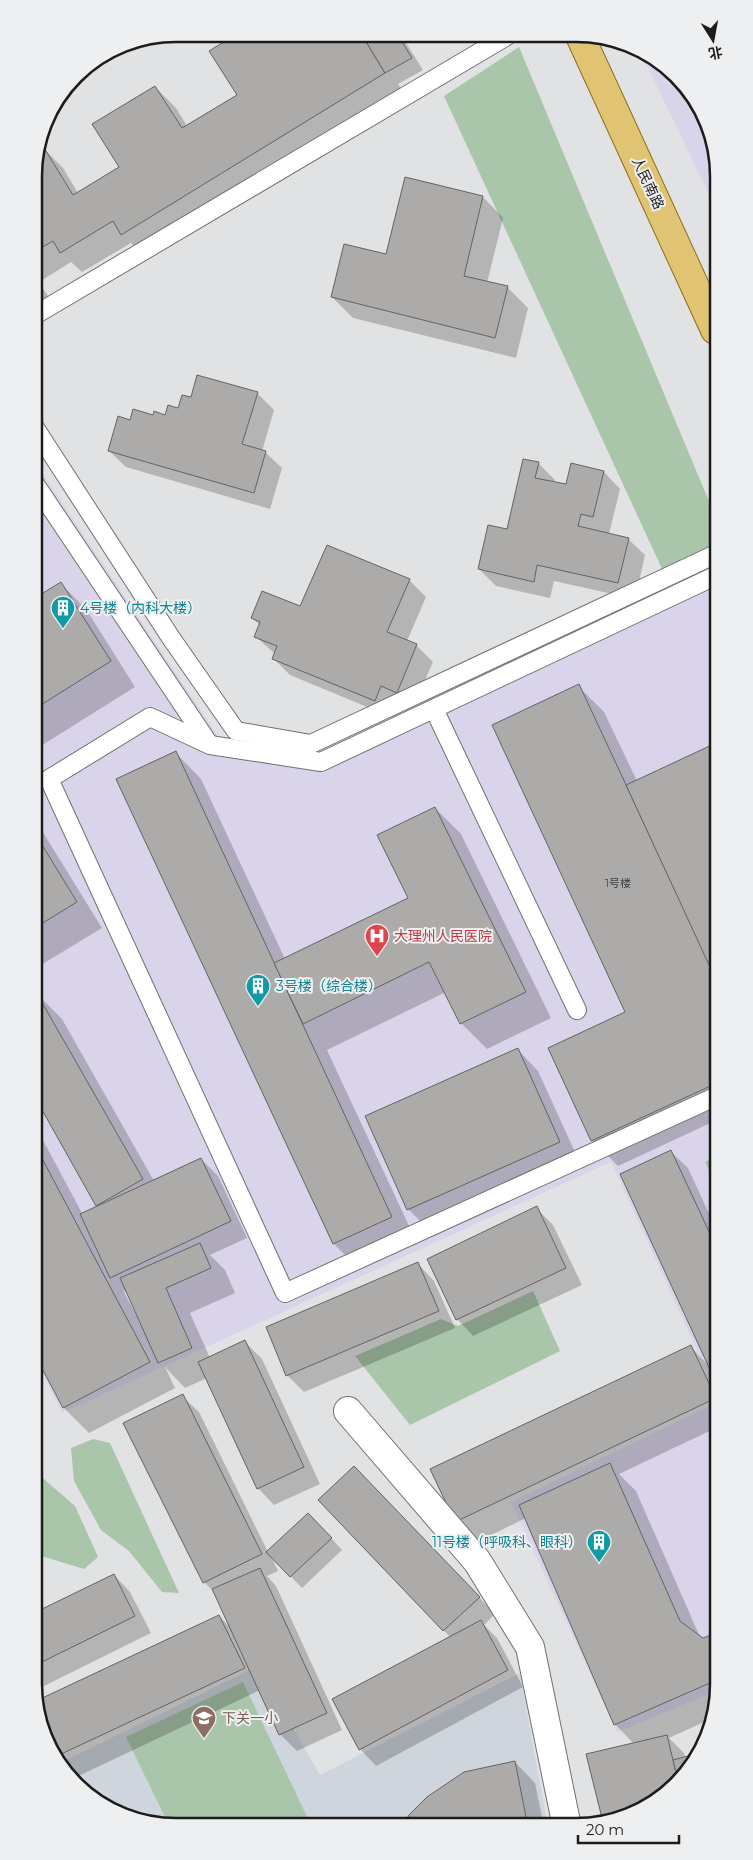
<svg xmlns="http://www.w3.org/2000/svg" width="753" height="1860" viewBox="0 0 753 1860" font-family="Montserrat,'Noto Sans SC',sans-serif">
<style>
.built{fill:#cfd5dc}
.medical{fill:#dad4ea}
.green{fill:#a9c5aa}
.shadow{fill:#0003;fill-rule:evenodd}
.building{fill:#acabaa;stroke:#646362}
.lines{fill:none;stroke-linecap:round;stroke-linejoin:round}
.service-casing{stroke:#6f7070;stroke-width:20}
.minor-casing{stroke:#6f7070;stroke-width:30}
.primary-casing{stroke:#8e6f17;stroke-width:30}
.service{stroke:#fff;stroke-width:18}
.minor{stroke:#fff;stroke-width:28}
.primary{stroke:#e0c373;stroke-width:28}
.labels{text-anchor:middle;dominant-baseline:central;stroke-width:4;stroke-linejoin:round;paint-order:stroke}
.number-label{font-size:11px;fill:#404040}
.street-label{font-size:14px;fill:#1c1c1c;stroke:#eeeff0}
.culture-label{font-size:14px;fill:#0d838f;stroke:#eeeff0;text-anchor:start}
.health-label{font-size:14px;fill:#be3a42;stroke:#eeeff0;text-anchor:start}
.education-label{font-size:14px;fill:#785e54;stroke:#eeeff0;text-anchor:start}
.rim{fill:none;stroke:#1c1c1c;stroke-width:2.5}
</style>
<rect width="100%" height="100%" fill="#e1e2e3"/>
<!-- built -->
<polygon class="built" points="258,1666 320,1775 520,1673 547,1822 149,1824 76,1785 62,1762"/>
<!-- medical -->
<g class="medical">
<polygon points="643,57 677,75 714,140 715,207"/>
<polygon points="35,462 220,739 314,753 716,564 718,1396 611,1162 62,1413 38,1364"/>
<polygon points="718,1402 719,1690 617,1732 511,1502"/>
</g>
<!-- green -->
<g class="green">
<polygon points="519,47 716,518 716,545 663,571 444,96"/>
<polygon points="717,1156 718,1189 705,1162"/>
<polygon points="533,1291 560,1351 410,1425 355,1356 441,1319 458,1326"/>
<polygon points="93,1439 110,1443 179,1593 162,1592 129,1551 101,1530 74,1481 71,1448"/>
<polygon points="38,1474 75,1506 98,1557 84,1569 38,1555"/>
<polygon points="243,1682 310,1823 168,1823 126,1737"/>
</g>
<!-- shadow -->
<g class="shadow">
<polygon points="239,34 401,35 423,70 398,84 405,94 143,254 131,243 82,272 71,262 39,282 49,298 34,307 34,167 39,150 42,147 63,168 78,193 121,167 155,87 176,108 187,126 238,95"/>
<polygon points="483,197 503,218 487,283 507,287 528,308 516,358 353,318 332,297"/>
<polygon points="257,393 274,410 262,451 265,452 282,468 270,509 126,467 109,451 131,421 154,417 166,417 179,410 191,398"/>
<polygon points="538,463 555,480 554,483 567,486 604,472 620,489 609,534 628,539 645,555 635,599 554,581 550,598 496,586 479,569 508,530"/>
<polygon points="409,580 426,597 407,641 416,645 433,662 413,708 398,702 391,717 290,675 273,658 275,654 255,636 260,625 252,618 301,608"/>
<polygon points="61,584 86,609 135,687 36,749 35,600"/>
<polygon points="578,686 604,712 637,781 716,745 717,1120 618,1166 592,1140 550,1049 627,1013"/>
<polygon points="176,753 201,779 285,959 409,899 435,808 461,834 551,1018 487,1049 461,1023 446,992 327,1050 417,1243 359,1269 334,1244"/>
<polygon points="36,821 102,928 36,968"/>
<path d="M 36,993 L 62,1019 L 154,1181 L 201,1159 L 218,1176 L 247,1238 L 210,1255 L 225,1270 L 235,1293 L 190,1313 L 210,1358 L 245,1342 L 262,1359 L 320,1484 L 274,1505 L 258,1488 L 207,1378 L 185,1388 L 165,1367 L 175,1388 L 89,1433 L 64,1408 L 37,1359 L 37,1129 L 83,1215 L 99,1207 L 37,1099 ZM 123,1290 L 128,1294 L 138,1314 L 136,1315 Z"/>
<polygon points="518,1050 538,1071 580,1163 429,1230 408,1209"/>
<polygon points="671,1152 688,1168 718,1233 718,1427 619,1474 636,1491 700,1637 703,1639 719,1633 719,1693 713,1718 669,1738 684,1753 685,1758 698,1754 684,1778 613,1821 604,1822 634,1744 615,1724 526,1518 477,1542 456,1521 690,1346 709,1366"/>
<polygon points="536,1208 553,1225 582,1285 473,1336 457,1319"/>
<polygon points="418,1264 434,1281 455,1328 304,1392 287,1375"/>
<polygon points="182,1396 199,1412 268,1552 320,1526 342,1550 302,1588 271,1556 278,1571 267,1576 276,1586 342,1730 297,1751 280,1734 260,1690 72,1779 39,1720 38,1701 219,1616 231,1628 215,1593 204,1582"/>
<polygon points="371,1484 495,1614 484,1625 497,1638 523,1687 376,1766 360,1749 451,1638 320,1500"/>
<polygon points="114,1575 130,1592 151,1633 38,1689 38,1613"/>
<polygon points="515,1762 535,1783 543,1822 407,1822 410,1816"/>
</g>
<!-- building -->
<g class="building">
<polygon points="237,34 346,35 347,36 350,35 362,35 385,73 121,235 113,221 60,253 53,241 34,252 34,167 39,148 43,146 73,195 119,167 92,124 155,86 182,128 237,95 209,51"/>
<polygon points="362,35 398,35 412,58 385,73"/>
<polygon points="405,177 483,196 464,276 508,286 495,338 331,297 344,244 386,254"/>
<polygon points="197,375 258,392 242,444 266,451 254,493 108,451 118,416 130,420 133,409 153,415 154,411 165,415 168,405 178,408 182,395 191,397"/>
<polygon points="523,459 539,462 535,478 566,484 571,463 604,471 593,517 581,514 578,526 629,538 618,583 537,565 534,582 478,569 488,525 507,529"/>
<polygon points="327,545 410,579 387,632 417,644 397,693 381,686 375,701 272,659 277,646 254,637 260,622 251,618 262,591 300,606"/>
<polygon points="61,582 111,661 36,708 35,598"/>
<polygon points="579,684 717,980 717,1083 591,1141 548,1048 625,1012 492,725"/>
<polygon points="716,743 717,980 716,980 626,785"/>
<polygon points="176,751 392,1217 333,1244 116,779"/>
<polygon points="435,807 526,992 460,1024 429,962 303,1024 274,963 408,898 377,835"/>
<polygon points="36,835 77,902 36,927"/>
<polygon points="36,992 143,1179 96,1206 37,1101"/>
<polygon points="518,1048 560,1142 407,1210 365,1116"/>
<polygon points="37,1149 150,1362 63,1408 38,1361"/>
<polygon points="671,1150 718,1251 718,1387 620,1174"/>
<polygon points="201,1158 231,1221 110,1278 80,1214"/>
<polygon points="537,1206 566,1268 456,1320 427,1259"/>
<polygon points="200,1243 211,1268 166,1288 192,1348 158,1363 120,1278"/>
<polygon points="418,1262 439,1311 286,1376 266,1327"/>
<polygon points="245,1340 304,1467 257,1489 198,1362"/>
<polygon points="691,1345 716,1398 455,1522 430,1469"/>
<polygon points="183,1394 262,1554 203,1583 123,1423"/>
<polygon points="610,1463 680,1621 703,1638 719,1632 719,1679 614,1725 519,1505"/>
<polygon points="354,1466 480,1597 443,1631 318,1500"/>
<polygon points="308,1513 332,1538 290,1577 266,1552"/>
<polygon points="260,1568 327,1713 279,1735 212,1589"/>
<polygon points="114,1574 135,1616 38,1664 38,1611"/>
<polygon points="219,1615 245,1668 59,1755 39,1720 38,1700"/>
<polygon points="481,1620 508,1670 359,1750 332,1699"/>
<polygon points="667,1735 678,1781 613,1821 603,1822 586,1754"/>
<polygon points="699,1753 684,1778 678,1781 673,1760"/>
<polygon points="515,1761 527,1822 405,1822 409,1815 427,1797 464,1772"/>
</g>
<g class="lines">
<defs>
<g id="service">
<polyline points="35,315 507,36"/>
<polyline points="35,428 171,638 236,731 311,744 716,554"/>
<polyline points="35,484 209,744"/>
<polyline points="716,579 715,576 321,762 210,745 150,717 49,779 285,1293 717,1096"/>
<polyline points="434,709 577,1010"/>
</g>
<polyline id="minor" points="348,1411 477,1561 530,1647 566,1822"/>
<polyline id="primary" points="580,36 715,330"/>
</defs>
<!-- service casing -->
<use href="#service" class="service-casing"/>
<!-- minor casing -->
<use href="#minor" class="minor-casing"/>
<!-- primary casing -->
<use href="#primary" class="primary-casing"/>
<!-- service -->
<use href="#service" class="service"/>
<!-- minor -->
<use href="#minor" class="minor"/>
<!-- primary -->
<use href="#primary" class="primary"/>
</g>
<!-- icons -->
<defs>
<symbol id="building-pin" viewBox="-11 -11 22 30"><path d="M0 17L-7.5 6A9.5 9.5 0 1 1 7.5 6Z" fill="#0f9aa8" stroke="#eeeff0"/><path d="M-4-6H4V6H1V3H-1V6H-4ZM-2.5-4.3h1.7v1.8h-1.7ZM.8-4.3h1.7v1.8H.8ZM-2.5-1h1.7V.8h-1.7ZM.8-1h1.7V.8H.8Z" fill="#fff"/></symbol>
<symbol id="hospital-pin" viewBox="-11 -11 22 30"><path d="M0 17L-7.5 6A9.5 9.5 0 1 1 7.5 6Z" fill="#e0444e" stroke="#eeeff0"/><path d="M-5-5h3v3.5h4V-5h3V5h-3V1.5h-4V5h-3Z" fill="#fff"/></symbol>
<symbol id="school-pin" viewBox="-11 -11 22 30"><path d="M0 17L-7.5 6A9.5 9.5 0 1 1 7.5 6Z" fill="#8d6e63" stroke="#eeeff0"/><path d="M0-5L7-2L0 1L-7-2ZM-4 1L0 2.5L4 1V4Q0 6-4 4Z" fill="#fff"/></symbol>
</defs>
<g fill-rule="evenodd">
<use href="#building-pin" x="49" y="594" width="28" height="38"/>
<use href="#hospital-pin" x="363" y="922" width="28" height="38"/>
<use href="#building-pin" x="244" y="972" width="28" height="38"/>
<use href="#building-pin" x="585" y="1528" width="28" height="38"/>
<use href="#school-pin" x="190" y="1704" width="28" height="38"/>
</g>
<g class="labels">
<!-- number labels -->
<g class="number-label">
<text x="618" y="883">1号楼</text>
</g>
<!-- street labels -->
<g class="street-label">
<text transform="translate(648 183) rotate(65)">人民南路</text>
</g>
<!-- culture labels -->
<g class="culture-label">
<text x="80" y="608">4号楼（内科大楼）</text>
<text x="276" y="986">3号楼（综合楼）</text>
<text x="582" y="1542" text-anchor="end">11号楼（呼吸科、眼科）</text>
</g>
<!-- health labels -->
<g class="health-label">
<text x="394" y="936">大理州人民医院</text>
</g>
<!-- education labels -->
<g class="education-label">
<text x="222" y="1718">下关一小</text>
</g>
</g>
<!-- crop -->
<path d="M0 0H753V1860H0ZM176 42H576A134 134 0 0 1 710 176V1684A134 134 0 0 1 576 1818H176A134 134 0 0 1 42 1684V176A134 134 0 0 1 176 42Z" fill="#eeeff0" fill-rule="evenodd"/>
<path class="rim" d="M176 42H576A134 134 0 0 1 710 176V1684A134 134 0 0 1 576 1818H176A134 134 0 0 1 42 1684V176A134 134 0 0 1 176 42Z"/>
<!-- north arrow -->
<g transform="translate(713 40) rotate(169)" stroke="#eeeff0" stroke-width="4" paint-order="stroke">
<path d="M0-4L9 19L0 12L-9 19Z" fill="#1c1c1c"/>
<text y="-8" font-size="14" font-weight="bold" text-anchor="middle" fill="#1c1c1c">北</text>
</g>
<!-- scale -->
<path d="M578 1835v8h101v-8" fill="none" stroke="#1c1c1c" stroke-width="2.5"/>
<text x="586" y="1835" font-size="15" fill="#1c1c1c" stroke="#eeeff0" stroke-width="4" paint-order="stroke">20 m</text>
</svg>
